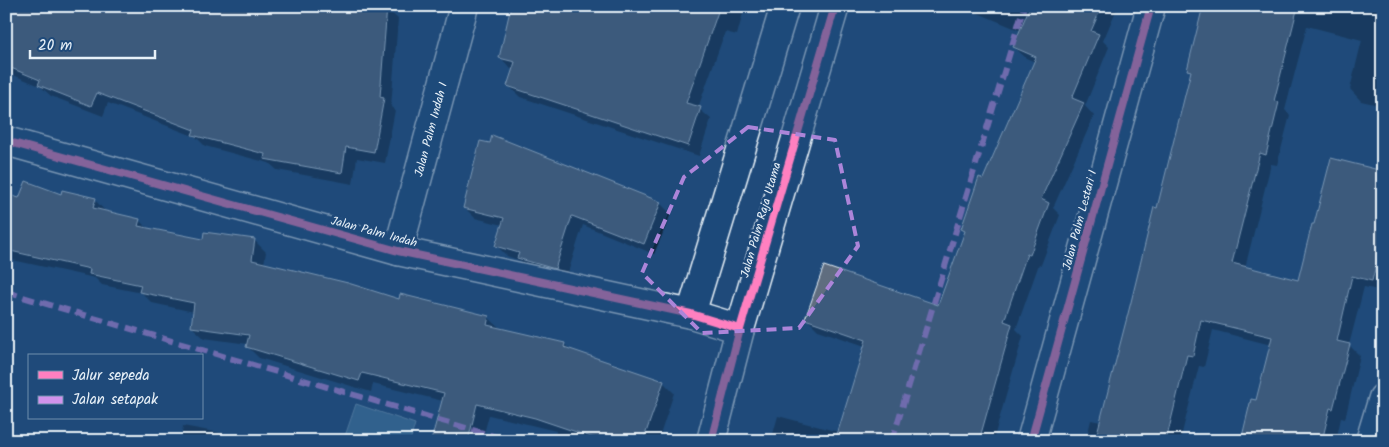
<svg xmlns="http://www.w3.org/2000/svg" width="1389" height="447" viewBox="0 0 1389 447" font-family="Kalam,sans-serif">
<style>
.water{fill:#467ca4;stroke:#87abc6}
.shadow{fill:#0007}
.building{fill:#5f6d7f;stroke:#e8f1f8}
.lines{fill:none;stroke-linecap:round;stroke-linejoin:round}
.street-casing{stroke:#e8f1f8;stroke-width:31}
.street{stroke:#1f4a7a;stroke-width:28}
.quiet{stroke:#d193ec;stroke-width:6;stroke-dasharray:12 6;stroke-linecap:butt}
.cycleway-casing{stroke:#1f4a7a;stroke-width:11}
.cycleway{stroke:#ff80c0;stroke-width:8}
.marked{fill:none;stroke:#ac85d9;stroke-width:4;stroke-dasharray:10 6;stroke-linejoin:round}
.labels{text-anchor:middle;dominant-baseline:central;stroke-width:5;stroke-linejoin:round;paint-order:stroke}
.street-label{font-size:12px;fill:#e8f1f8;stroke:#1f4a7a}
</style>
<rect width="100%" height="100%" fill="#1f4a7a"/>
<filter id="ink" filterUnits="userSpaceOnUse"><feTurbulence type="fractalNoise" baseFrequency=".02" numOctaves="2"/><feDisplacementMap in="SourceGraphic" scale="10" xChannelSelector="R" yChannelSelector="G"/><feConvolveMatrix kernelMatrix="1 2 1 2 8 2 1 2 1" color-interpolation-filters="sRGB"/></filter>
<g filter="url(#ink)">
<!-- water -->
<polygon class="water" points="356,404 415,424 410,441 350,441 344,439"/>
<!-- shadow -->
<g class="shadow">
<polygon points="6,6 386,8 398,19 391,107 395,110 385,163 357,158 353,184 277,170 269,163 205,146 196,137 108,103 103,116 51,96 40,86 6,72"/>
<polygon points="536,6 745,6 737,35 725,32 698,108 711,119 699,156 520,97 509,86 514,69 511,69 501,58"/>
<polygon points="961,6 1118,6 1103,41 1109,47 1085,106 1094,116 1053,208 1060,215 1041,265 1039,264 1016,329 1023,336 993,441 771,441 778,416 839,432 865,346 818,330 806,318 939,307 966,233 962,229 1035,62 1026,58 1014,47 1021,31"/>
<polygon points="1204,6 1383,6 1383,106 1361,101 1350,89 1362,40 1307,26 1285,110 1290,115 1277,165 1271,164 1245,268 1299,281 1383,173 1383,291 1364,287 1349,345 1360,356 1345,419 1341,418 1336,441 1242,441 1257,401 1271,345 1213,330 1204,367 1199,366 1180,441 1086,441 1091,420 1101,422 1158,210 1192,73 1189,70"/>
<polygon points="6,196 20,200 95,200 106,212 139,220 149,230 204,241 254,240 266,252 264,264 400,300 488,317 501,329 564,344 571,350 663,382 674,393 658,441 554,441 556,431 489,415 482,441 432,441 443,401 373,384 371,392 259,358 248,347 248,344 204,338 192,327 194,312 152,303 142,293 102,285 95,278 8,259 6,265"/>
<polygon points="660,203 671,214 654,254 583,225 566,279 529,268 521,261 507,256 497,246 503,225 475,218 465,208"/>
<polygon points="183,426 247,438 250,441 181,441"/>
</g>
<!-- building -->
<g class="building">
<polygon points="6,6 387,6 380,97 384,98 374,152 346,147 342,173 264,159 265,154 192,135 194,130 97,93 91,106 38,85 40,80 6,66"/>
<polygon points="511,6 720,6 686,103 701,107 688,146 507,86 515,62 499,58"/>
<polygon points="1030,6 1102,6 1091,31 1099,34 1072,98 1084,103 1041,199 1049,203 1030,255 1027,254 1004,321 1012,324 979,441 835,441 866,340 805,319 824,266 938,305 965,231 961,229 979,177 983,179 1036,57 1013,47"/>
<polygon points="1203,6 1298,6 1274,101 1279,102 1266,155 1260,153 1232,263 1298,280 1312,224 1314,224 1331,158 1383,171 1383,237 1372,281 1352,276 1337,341 1350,344 1333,409 1330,408 1322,441 1241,441 1251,399 1256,400 1272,337 1201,320 1193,356 1187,355 1166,441 1095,441 1131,302 1154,207 1157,208 1191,71 1187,70"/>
<polygon points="492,135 661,202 644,244 572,216 555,269 517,258 519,253 495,246 504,218 463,208 480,141 490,143"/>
<polygon points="26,181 61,194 62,190 96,198 93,208 140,219 138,226 203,239 204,232 255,239 252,260 348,283 399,299 400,294 489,316 487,325 565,343 564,347 664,381 643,441 603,441 535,418 477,404 468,441 431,441 444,393 362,373 359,381 246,347 249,335 191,327 194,303 139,292 141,285 89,274 90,269 6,250 6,194 19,198"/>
</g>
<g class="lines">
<defs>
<g id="street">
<polyline points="6,141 398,251 691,314 740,329"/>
<path id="s1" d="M 398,251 L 464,6"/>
<polyline points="691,314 785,6"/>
<polyline points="711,441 740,329 835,6"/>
<polyline points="1031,441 1151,6"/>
<polyline points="1370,441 1383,398"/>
</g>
</defs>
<!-- street casing -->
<use href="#street" class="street-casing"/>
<!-- street -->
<use href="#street" class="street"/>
<!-- quiet -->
<g class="quiet">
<polyline points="6,292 510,441"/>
<polyline points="892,441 1024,6"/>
</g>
<defs>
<g id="cycleway">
<polyline points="6,141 398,251 691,314 740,329"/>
<polyline points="711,441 740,329 835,6"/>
<polyline points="1031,441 1151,6"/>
</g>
</defs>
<!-- cycleway casing -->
<use href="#cycleway" class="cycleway-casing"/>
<!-- cycleway -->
<use href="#cycleway" class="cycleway"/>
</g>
</g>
<!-- marked area -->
<path d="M0 0H1389V447H0ZM 748,127 L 835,140 L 858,246 L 799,328 L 702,333 L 642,273 L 684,177 Z" fill="#1f4a7a" fill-opacity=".55" fill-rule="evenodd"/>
<path class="marked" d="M 748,127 L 835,140 L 858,246 L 799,328 L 702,333 L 642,273 L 684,177 Z"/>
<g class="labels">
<!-- street labels -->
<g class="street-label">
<text stroke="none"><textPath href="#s1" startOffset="126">Jalan Palm Indah I</textPath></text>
<text transform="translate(761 220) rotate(-74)">Jalan Palm Raja Utama</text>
<text transform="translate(1080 220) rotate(-75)">Jalan Palm Lestari I</text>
<text transform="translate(374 232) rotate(15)">Jalan Palm Indah</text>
</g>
</g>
<!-- margin -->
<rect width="1389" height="447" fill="none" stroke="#1f4a7a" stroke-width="25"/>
<rect x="12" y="12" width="1364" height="422" fill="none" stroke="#e8f1f8" stroke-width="2" filter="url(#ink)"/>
<!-- legend -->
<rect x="28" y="354" width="175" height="65" fill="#1f4a7a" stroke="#6f8dac"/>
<rect x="38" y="371" width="25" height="8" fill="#ff80c0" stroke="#6f8dac"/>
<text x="72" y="380" font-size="15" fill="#e8f1f8">Jalur sepeda</text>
<rect x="38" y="396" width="25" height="8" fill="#d193ec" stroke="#6f8dac"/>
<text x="72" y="404" font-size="15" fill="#e8f1f8">Jalan setapak</text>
<!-- scale -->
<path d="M30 50v8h125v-8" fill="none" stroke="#e8f1f8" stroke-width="2.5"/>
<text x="38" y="50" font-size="15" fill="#e8f1f8" stroke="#1f4a7a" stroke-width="4" paint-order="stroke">20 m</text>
</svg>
